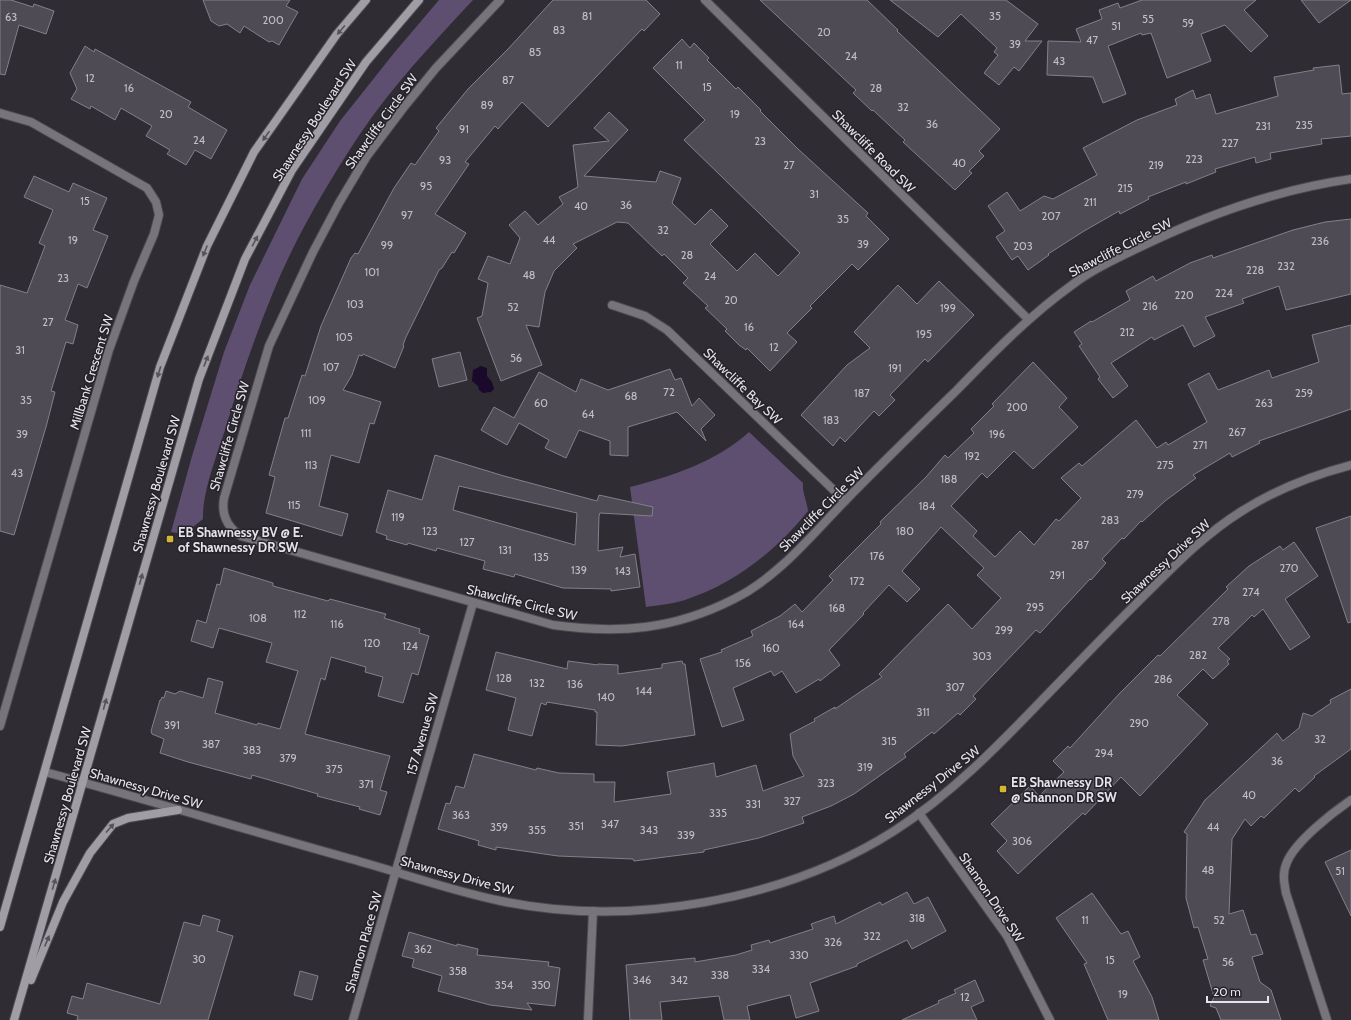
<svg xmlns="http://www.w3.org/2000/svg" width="1351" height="1020" viewBox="0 0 1351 1020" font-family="Cabin,sans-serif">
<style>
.green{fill:#5e4f71}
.water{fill:#1a092a}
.building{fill:#4f4b54;stroke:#84808a;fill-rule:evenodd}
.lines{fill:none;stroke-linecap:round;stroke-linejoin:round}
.minor-casing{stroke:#4d4951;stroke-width:10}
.secondary-casing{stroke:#4d4951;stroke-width:10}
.minor{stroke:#777579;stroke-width:8}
.secondary{stroke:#a09da4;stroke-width:8}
.oneway{fill:#57535b}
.poi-dot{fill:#d4b635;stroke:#26222a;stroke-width:1.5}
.labels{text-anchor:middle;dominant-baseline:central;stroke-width:3;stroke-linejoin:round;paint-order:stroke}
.number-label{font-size:11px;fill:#c0bec4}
.street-label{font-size:13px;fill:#e6e4ea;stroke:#26222a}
.poi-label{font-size:13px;font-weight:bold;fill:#e6e4ea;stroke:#26222a;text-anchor:start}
</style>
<rect width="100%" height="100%" fill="#302c34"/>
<!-- green -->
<g class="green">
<path d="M 439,0 L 473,0 C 433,43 393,85 360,134 C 327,184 295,238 272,295 C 255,336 241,378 228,420 C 220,448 202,490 203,519 L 184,534 L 171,532 L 192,456 L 224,352 L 250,285 L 302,179 L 340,121 L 394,53 Z"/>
<path d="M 749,432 L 803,483 C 802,492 807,501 808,511 C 776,551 734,584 685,600 C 673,604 658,605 646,607 L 630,487 C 672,476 716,462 749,432 Z"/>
</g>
<!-- water -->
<polygon class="water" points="481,366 487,368 487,376 492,382 494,389 491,392 483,393 479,390 478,386 472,381 473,370"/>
<!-- building -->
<g class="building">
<polygon points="0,0 11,0 33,7 34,4 54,11 46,34 19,25 5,75 0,74"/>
<polygon points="203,0 290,0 286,6 298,12 279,45 272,41 269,42 244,26 240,33 227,24 219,26 211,21"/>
<polygon points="553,0 646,0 660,14 644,31 642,29 548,127 522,102 498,129 495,126 465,162 469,164 435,214 466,233 454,253 452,252 442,268 439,270 406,337 403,345 404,346 395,368 363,354 362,356 359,355 352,375 343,390 381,402 374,424 370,423 359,463 331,455 319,506 348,514 342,536 266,513 275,477 269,475 285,418 288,418 302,375 305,376 321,326 351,258 355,253 358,254 394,188 411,163 415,165 439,131 436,128 468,89 508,49"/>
<polygon points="760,0 867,0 898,30 897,31 1000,129 979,151 984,156 969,171 972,173 955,190 903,142 905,140 873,110 872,111 853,93 856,90"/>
<polygon points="890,0 1006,0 1038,24 1025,41 1042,41 1019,71 1014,67 999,85 984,73 998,55 994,52 997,48 961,14 938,37"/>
<polygon points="1142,0 1256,0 1244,10 1268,36 1251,52 1225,25 1201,34 1211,61 1167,78 1151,33 1142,35 1141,33 1108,46 1126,94 1103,103 1093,77 1047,75 1048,41 1081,42 1076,29 1102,19 1099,10 1118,3 1120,8"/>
<polygon points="1301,0 1351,0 1319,23"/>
<polygon points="682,39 690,48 694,43 709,58 707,60 736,89 738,87 761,110 760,111 798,149 868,213 866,216 889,239 858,270 852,264 810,306 812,308 787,333 797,342 770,371 747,348 746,350 739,345 725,331 727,329 705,308 708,306 683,283 688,278 664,254 662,256 628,223 617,222 573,244 577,248 554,271 545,292 539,327 526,325 542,365 501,381 477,318 482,316 488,283 478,279 488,256 510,264 520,238 509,225 525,211 538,225 563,204 559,197 578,187 573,145 609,141 594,128 609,112 628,130 584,176 656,182 660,171 681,178 672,203 695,225 711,209 728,226 710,244 737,271 755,253 778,276 800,253 684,140 705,120 653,68"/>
<polygon points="85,46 94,52 95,49 191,102 188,107 227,130 211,159 195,150 186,165 167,154 170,150 146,136 152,126 121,108 115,120 91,106 90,109 71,99 77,89 70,73"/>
<polygon points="1339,65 1342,94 1351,93 1351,136 1321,139 1322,144 1270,153 1271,159 1256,163 1255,157 1215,169 1216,172 1186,184 1186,182 1148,197 1149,199 1120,214 1119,211 1084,231 1048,254 1049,255 1028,270 1018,256 1012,260 996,237 1005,231 988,206 1007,192 1020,211 1044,196 1053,199 1097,175 1083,148 1137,120 1177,105 1175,99 1193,90 1196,99 1210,94 1216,114 1278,96 1274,77 1314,70 1313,68"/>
<polygon points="34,176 69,192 73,183 107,198 93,230 108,236 87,288 78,284 65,320 78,325 73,344 66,342 51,391 55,392 46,427 14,535 0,531 0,285 27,293 45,246 39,243 53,210 24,197"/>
<polygon points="1351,219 1351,294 1286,310 1279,286 1242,299 1244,303 1205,317 1215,336 1194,347 1183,325 1154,340 1152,337 1111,363 1128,386 1113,398 1098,379 1100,377 1079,346 1082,344 1074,332 1091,321 1092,322 1130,300 1126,291 1153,276 1156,281 1190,263 1212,255 1213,258 1293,230 1325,222"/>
<polygon points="939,281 974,315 928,362 925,359 890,395 895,400 879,416 874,411 845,442 840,437 833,446 801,415 847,365 870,348 854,332 898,285 917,304"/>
<polygon points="1351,325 1351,409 1259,441 1260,443 1232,457 1230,453 1193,475 1196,478 1165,501 1142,522 1141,521 1124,539 1122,538 1102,559 1106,563 1091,580 1090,579 1040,633 1036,630 973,696 976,699 960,715 958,713 934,734 932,732 904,754 906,757 854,794 831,806 802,817 804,823 759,838 704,850 704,852 634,861 633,859 558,856 496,847 496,850 478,845 479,841 438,829 446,803 450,804 456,786 464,788 474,754 536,770 537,768 559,773 594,774 594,782 615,782 614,802 671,794 667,772 714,763 716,777 756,765 763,791 804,776 793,756 790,734 815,721 814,719 835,707 835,709 882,677 879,674 948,604 972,629 1001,598 977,575 984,568 941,527 902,571 920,589 907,602 889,585 863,613 864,614 829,650 840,665 820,681 819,679 796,693 782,671 774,676 771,671 733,688 744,720 722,727 700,659 722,652 721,650 753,636 751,631 780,616 795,604 802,612 833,580 829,576 881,524 880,522 926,477 945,455 948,458 974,433 971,429 994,406 992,404 1033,362 1067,398 1059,407 1078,427 1033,469 1014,451 987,478 982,473 951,506 977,531 973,536 995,557 1020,531 1034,545 1056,519 1059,521 1081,498 1061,478 1079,463 1082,466 1136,420 1157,448 1166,442 1168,445 1207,422 1188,384 1209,373 1218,390 1269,370 1272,378 1319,362 1312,335"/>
<polygon points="460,352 467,380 439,387 432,359"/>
<polygon points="670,369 675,380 681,378 692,406 699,398 715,415 701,429 706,441 677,412 628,427 628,456 610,455 610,441 579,430 566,458 545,448 549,440 519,423 507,445 481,430 494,407 514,418 539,372 576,392 581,379 608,390"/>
<path d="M 435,455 L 504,476 L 597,501 L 599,495 L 653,507 L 652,516 L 600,513 L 599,516 L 598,551 L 623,547 L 620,557 L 635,554 L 640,587 L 611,591 L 611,589 L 563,588 L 515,574 L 514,577 L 483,569 L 485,561 L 437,548 L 436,551 L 408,543 L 407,545 L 386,539 L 387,536 L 376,532 L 388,490 L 422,500 ZM 459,486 L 577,513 L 575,545 L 453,510 Z"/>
<polygon points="1351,516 1351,622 1348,623 1316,528"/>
<polygon points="1294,542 1318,576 1285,599 1310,637 1290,650 1263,609 1254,617 1252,615 1218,648 1230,659 1227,661 1229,664 1213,679 1203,669 1177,695 1208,724 1140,796 1121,777 1085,815 1083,813 1018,874 997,851 1007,841 991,824 1030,786 1039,796 1064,772 1053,761 1068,746 1070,748 1119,694 1158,655 1160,656 1228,589 1226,587 1249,566 1280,546 1283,550"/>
<polygon points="224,568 273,583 273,586 328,601 330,599 386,614 384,618 420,629 419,633 429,636 418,675 412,673 403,703 378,696 383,677 365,672 366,667 331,657 325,680 321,678 305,734 390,756 380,790 387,792 380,815 359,809 360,807 317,796 318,794 252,775 251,779 188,762 160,753 164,739 152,734 151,731 160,700 161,700 162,697 164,698 166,691 175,694 180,691 203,698 208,678 223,682 215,713 257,725 258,723 280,729 298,671 266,662 272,643 219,628 213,648 191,641 197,620 206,623 217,584 220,585"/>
<polygon points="496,652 567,669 568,661 598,665 598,664 618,665 618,674 662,668 662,664 682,661 683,664 685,664 695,735 622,746 596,745 597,712 595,712 595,710 547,702 546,705 541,703 532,736 508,730 516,698 486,690"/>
<polygon points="1351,689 1351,749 1314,776 1315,777 1299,792 1295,788 1264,818 1261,816 1251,826 1245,819 1232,839 1229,914 1243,910 1251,935 1256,934 1263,954 1252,957 1260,982 1271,990 1281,1020 1221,1020 1216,1008 1210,1006 1214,997 1203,960 1208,959 1198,927 1194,928 1186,898 1187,834 1184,832 1205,800 1277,733 1283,741 1299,728 1303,713 1312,716 1331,703 1330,700"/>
<polygon points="1351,850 1351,916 1325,862"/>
<polygon points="907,892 914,904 928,897 946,931 912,949 907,940 857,964 857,966 810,983 819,1011 796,1018 790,995 747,1006 750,1020 724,1020 719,996 660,1002 662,1020 630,1020 626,965 695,958 695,962 736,955 752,950 751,945 769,940 770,943 813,929 811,924 834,916 836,924 880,902 882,905"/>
<polygon points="1092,893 1121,934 1128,931 1140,957 1133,961 1152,997 1159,1020 1108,1020 1084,964 1087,963 1056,918"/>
<polygon points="203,915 220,920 217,931 233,936 208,1020 77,1020 78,1016 67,1013 72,996 83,999 87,983 160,1004 184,922 200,926"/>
<polygon points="409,932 457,946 457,944 478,949 477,955 549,962 548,966 560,968 555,1006 527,1003 532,1010 490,1005 438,991 442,976 412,967 414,959 402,956"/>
<polygon points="300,971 318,976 312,1000 294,995"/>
<polygon points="975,980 984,1001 971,1007 977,1020 902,1020 939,1003 938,1001 956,993 954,990"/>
</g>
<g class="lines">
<defs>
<g id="minor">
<path d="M 500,0 L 436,68 L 404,107 L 367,156 L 339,203 L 313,252 L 269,346 L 224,498 C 221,515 227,527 241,536 L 553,625 C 619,634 673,630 734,599 C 778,577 810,537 844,502 C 881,464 918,428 956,391 C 993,353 1029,316 1072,285 C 1090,271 1113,260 1134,250 C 1203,216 1275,190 1351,179"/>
<polyline points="705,0 1028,319"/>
<polyline points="0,113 31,122 147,188 156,202 159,215 154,234 134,281 109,350 0,726"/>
<polyline points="612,305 645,316 667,330 845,501"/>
<path d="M 45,772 C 145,799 244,829 344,857 C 396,871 448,890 501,901 C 628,928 784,901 894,831 C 950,795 997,747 1043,699 C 1079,662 1115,624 1152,588 C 1180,560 1208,532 1242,511 C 1275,490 1313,475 1351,465"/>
<polyline points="919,813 1007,936 1050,1020"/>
<polyline points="353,1020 473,603"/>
<polyline points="588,1020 593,911"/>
<path d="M 1327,1020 L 1286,893 C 1284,882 1282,873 1287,862 C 1296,841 1332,813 1351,800"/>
</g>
<g id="secondary">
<polyline points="0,927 160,367 207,246 254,152 337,34 366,0"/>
<polyline points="31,980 63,902 90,853 113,824 128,818 178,810"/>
<polyline points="14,1020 199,379 245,259 292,170 366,62 419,0"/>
</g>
</defs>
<!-- minor casing -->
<use href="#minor" class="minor-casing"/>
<!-- secondary casing -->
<use href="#secondary" class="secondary-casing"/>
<!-- minor -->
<use href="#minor" class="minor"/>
<!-- secondary -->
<use href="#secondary" class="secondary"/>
</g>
<!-- one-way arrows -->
<defs><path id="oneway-solid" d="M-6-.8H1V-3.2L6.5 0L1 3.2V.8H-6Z"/></defs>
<g class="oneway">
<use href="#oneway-solid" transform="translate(341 30) rotate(130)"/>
<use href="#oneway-solid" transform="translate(266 136) rotate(125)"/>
<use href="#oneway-solid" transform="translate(255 241) rotate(-62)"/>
<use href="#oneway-solid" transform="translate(205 251) rotate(112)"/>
<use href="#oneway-solid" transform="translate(206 361) rotate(-69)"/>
<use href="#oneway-solid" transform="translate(159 372) rotate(107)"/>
<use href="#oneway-solid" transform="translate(141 579) rotate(-74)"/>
<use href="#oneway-solid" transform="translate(105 704) rotate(-74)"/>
<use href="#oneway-solid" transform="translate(110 828) rotate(-48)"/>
<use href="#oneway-solid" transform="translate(54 884) rotate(-74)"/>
<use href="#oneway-solid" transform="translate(47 941) rotate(-67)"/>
</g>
<!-- markers -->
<g class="poi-dot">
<rect x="166" y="535" width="8" height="8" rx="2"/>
<rect x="999" y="785" width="8" height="8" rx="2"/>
</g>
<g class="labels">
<!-- number labels -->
<g class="number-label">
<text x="587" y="16">81</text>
<text x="995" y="16">35</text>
<text x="11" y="17">63</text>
<text x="1148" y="19">55</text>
<text x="273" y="20">200</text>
<text x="1188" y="23">59</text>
<text x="1116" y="26">51</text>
<text x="559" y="30">83</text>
<text x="824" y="32">20</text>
<text x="1092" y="40">47</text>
<text x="1015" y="44">39</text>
<text x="535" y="52">85</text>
<text x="851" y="56">24</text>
<text x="1059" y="61">43</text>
<text x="679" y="65">11</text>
<text x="90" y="78">12</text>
<text x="508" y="80">87</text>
<text x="707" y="87">15</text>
<text x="129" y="88">16</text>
<text x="876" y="88">28</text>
<text x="487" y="105">89</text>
<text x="903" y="107">32</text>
<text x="166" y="114">20</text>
<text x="735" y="114">19</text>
<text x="932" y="124">36</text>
<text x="1304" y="125">235</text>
<text x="1263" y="126">231</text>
<text x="464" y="129">91</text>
<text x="199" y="140">24</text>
<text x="760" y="141">23</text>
<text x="1230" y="143">227</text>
<text x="1194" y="159">223</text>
<text x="445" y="160">93</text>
<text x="959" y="163">40</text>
<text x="789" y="165">27</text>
<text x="1156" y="165">219</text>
<text x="426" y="186">95</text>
<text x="1125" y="188">215</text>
<text x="814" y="194">31</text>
<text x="85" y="201">15</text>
<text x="1090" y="202">211</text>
<text x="626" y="205">36</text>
<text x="581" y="206">40</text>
<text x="407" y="215">97</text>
<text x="1051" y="216">207</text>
<text x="843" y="219">35</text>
<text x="663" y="230">32</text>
<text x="73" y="240">19</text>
<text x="549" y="240">44</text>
<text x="1320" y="241">236</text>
<text x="863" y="244">39</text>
<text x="387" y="245">99</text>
<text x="1023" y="246">203</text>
<text x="687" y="255">28</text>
<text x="1286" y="266">232</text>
<text x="1255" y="270">228</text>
<text x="372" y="272">101</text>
<text x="529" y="275">48</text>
<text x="710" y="276">24</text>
<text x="63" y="278">23</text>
<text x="1224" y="293">224</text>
<text x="1184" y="295">220</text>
<text x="731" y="300">20</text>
<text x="355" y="304">103</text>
<text x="1150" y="306">216</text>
<text x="513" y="307">52</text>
<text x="948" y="308">199</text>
<text x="48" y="322">27</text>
<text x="749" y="327">16</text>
<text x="1127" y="332">212</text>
<text x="924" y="334">195</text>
<text x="344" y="337">105</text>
<text x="774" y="347">12</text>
<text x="20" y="350">31</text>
<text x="516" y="358">56</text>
<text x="331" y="367">107</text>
<text x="895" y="368">191</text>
<text x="669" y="392">72</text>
<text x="862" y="393">187</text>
<text x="1304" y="393">259</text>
<text x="631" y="396">68</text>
<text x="26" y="400">35</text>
<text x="317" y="400">109</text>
<text x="541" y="403">60</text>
<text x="1264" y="403">263</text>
<text x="1017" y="407">200</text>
<text x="588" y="414">64</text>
<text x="831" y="420">183</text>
<text x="1237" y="432">267</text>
<text x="306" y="433">111</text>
<text x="22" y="434">39</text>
<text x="997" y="434">196</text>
<text x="1200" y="445">271</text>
<text x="972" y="456">192</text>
<text x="311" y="465">113</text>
<text x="1165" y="465">275</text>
<text x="17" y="473">43</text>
<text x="949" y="479">188</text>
<text x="1135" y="494">279</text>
<text x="294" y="505">115</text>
<text x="927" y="506">184</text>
<text x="398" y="517">119</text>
<text x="1110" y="520">283</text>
<text x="430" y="531">123</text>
<text x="905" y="531">180</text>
<text x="467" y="542">127</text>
<text x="1080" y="545">287</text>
<text x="505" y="550">131</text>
<text x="877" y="556">176</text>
<text x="541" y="557">135</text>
<text x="1289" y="568">270</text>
<text x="579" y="570">139</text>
<text x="623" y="571">143</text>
<text x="1057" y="575">291</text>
<text x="857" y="581">172</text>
<text x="1251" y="592">274</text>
<text x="1035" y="607">295</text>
<text x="837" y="608">168</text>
<text x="300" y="614">112</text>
<text x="258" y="618">108</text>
<text x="1221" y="621">278</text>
<text x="337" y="624">116</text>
<text x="796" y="624">164</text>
<text x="1004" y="630">299</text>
<text x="372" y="643">120</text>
<text x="410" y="646">124</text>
<text x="771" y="648">160</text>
<text x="1198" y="655">282</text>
<text x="982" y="656">303</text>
<text x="743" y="663">156</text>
<text x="504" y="678">128</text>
<text x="1163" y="679">286</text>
<text x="537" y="683">132</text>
<text x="575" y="684">136</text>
<text x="955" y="687">307</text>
<text x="644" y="691">144</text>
<text x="606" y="697">140</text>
<text x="923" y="712">311</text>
<text x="1139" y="723">290</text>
<text x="172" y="725">391</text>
<text x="1320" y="739">32</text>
<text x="889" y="741">315</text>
<text x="211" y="744">387</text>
<text x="252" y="750">383</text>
<text x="1104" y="753">294</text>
<text x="288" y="758">379</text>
<text x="1277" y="761">36</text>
<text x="865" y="767">319</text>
<text x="334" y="769">375</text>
<text x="826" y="783">323</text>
<text x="366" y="784">371</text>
<text x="1249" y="795">40</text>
<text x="792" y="801">327</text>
<text x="753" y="804">331</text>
<text x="718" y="813">335</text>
<text x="461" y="815">363</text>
<text x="610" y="824">347</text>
<text x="576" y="826">351</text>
<text x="499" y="827">359</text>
<text x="1213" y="827">44</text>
<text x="537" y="830">355</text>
<text x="649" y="830">343</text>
<text x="686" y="835">339</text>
<text x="1022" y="841">306</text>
<text x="1208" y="870">48</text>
<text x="1340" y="871">51</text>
<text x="917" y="918">318</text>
<text x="1085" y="920">11</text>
<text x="1219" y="920">52</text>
<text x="872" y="936">322</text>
<text x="833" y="942">326</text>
<text x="423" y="949">362</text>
<text x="799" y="955">330</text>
<text x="199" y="959">30</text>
<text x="1110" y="960">15</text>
<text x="1228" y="962">56</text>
<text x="761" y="969">334</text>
<text x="458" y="971">358</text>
<text x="720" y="975">338</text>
<text x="642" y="980">346</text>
<text x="679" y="980">342</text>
<text x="504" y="985">354</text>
<text x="541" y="985">350</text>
<text x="1123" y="994">19</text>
<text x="965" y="997">12</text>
</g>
<!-- street labels -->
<g class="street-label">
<text transform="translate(314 120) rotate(-57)">Shawnessy Boulevard SW</text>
<text transform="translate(381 121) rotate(-54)">Shawcliffe Circle SW</text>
<text transform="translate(874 151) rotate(45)">Shawcliffe Road SW</text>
<text transform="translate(1120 247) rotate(-27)">Shawcliffe Circle SW</text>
<text transform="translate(91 372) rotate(-73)">Millbank Crescent SW</text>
<text transform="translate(743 386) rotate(44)">Shawcliffe Bay SW</text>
<text transform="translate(229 436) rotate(-74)">Shawcliffe Circle SW</text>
<text transform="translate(156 484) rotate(-74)">Shawnessy Boulevard SW</text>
<text transform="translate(821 509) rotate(-45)">Shawcliffe Circle SW</text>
<text transform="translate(1165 561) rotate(-43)">Shawnessy Drive SW</text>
<text transform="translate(522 602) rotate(14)">Shawcliffe Circle SW</text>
<text transform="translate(422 734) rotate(-74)">157 Avenue SW</text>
<text transform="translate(932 784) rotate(-38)">Shawnessy Drive SW</text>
<text transform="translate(146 788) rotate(16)">Shawnessy Drive SW</text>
<text transform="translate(67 795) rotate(-74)">Shawnessy Boulevard SW</text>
<text transform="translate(457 875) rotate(15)">Shawnessy Drive SW</text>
<text transform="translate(992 897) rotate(56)">Shannon Drive SW</text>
<text transform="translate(363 942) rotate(-74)">Shannon Place SW</text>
</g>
<!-- poi labels -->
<g class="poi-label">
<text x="178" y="532">EB Shawnessy BV @ E.<tspan x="178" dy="15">of Shawnessy DR SW</tspan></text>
<text x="1011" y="782">EB Shawnessy DR<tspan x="1011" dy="15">@ Shannon DR SW</tspan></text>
</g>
</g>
<!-- scale -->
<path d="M1207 996v6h61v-6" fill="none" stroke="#e6e4ea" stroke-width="2"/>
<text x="1213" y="996" font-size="12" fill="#e6e4ea" stroke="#26222a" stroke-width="3" paint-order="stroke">20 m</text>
</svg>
